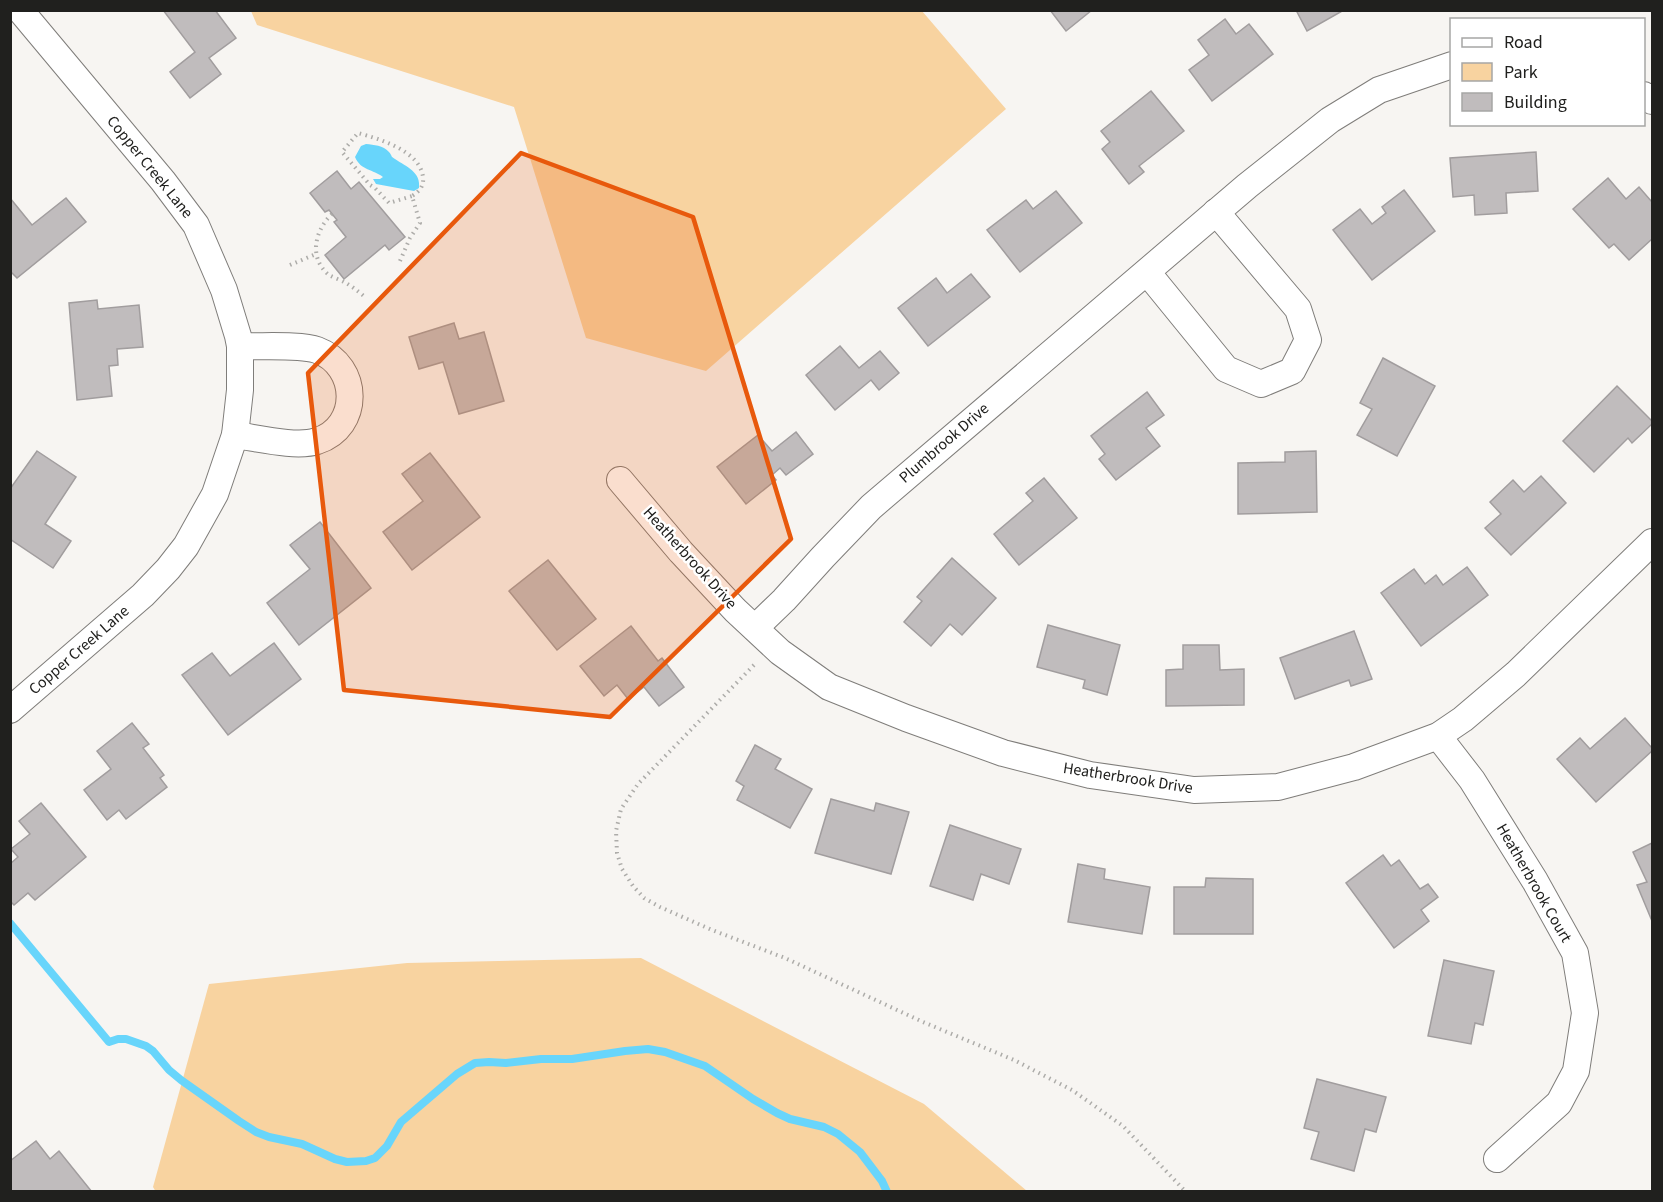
<svg xmlns="http://www.w3.org/2000/svg" width="1663" height="1202" viewBox="0 0 1663 1202" font-family="'Source Sans 3',sans-serif">
<style>
.green{fill:#f8d3a0}
.water{fill:#68d5fb}
.lines{fill:none;stroke-linecap:round;stroke-linejoin:round}
.stream{stroke:#68d5fb;stroke-width:8}
.building{fill:#c0bcbd;stroke:#a19d9e;stroke-width:1.5}
.minor-casing{stroke:#7f7d7a;stroke-width:28}
.path{stroke:#adaca9;stroke-width:4;stroke-dasharray:1.5 4.5;stroke-linecap:butt}
.minor{stroke:#fff;stroke-width:26}
.marked{fill:#e8590c;fill-opacity:0.2;stroke:#e8590c;stroke-width:4.5;stroke-linejoin:round}
.labels{text-anchor:middle;dominant-baseline:central;stroke-width:5;stroke-linejoin:round;paint-order:stroke}
.street-label{font-size:16px;fill:#20201e;stroke:#fff}
</style>
<rect width="100%" height="100%" fill="#f7f5f2"/>
<!-- green -->
<g class="green">
<polygon points="251,11 922,11 1006,109 706,371 586,338 514,107 257,25"/>
<polygon points="641,958 924,1104 1027,1191 156,1192 153,1187 209,984 407,963"/>
</g>
<!-- water -->
<path class="water" d="M 366,144 C 374,145 383,145 389,152 C 393,157 390,156 395,159 C 407,167 421,172 419,188 L 414,191 L 376,184 L 373,179 L 380,179 L 383,177 C 373,169 361,171 355,157 L 361,146 Z"/>
<g class="lines">
<!-- stream -->
<polyline class="stream" points="10,923 109,1042 118,1039 126,1039 146,1046 153,1051 169,1070 181,1080 239,1121 256,1132 269,1137 302,1144 335,1159 347,1162 366,1161 375,1158 387,1146 401,1122 457,1074 475,1063 489,1062 506,1063 541,1059 572,1059 625,1051 648,1049 665,1052 705,1066 753,1099 777,1113 790,1119 824,1127 838,1134 860,1152 882,1181 887,1192"/>
</g>
<!-- building -->
<g class="building">
<polygon points="163,10 215,10 236,38 209,58 221,74 190,98 170,72 195,52"/>
<polygon points="1050,10 1092,10 1066,31"/>
<polygon points="1296,10 1344,10 1307,31"/>
<polygon points="1225,19 1236,34 1249,24 1273,54 1212,101 1189,70 1209,55 1198,40"/>
<polygon points="1151,91 1184,131 1139,166 1144,172 1129,184 1102,149 1110,142 1101,131"/>
<polygon points="1536,152 1538,191 1506,193 1507,213 1475,215 1474,195 1453,197 1450,158"/>
<polygon points="337,171 351,189 359,182 405,237 389,250 385,245 344,279 325,255 346,237 334,222 337,220 329,210 325,212 310,193"/>
<polygon points="1608,178 1626,199 1639,187 1652,202 1652,239 1629,260 1614,244 1609,248 1573,209"/>
<polygon points="1404,190 1435,231 1372,280 1333,230 1360,209 1372,224 1386,213 1382,207"/>
<polygon points="1056,191 1082,223 1020,272 987,230 1026,200 1033,209"/>
<polygon points="10,198 32,225 66,198 86,222 17,278 10,271"/>
<polygon points="971,274 990,297 928,346 898,308 936,278 947,293"/>
<polygon points="97,300 98,309 139,305 143,347 117,349 118,365 109,366 112,396 77,400 69,303"/>
<polygon points="454,323 459,339 484,332 504,401 459,414 443,362 419,369 409,337"/>
<polygon points="840,346 859,368 880,351 899,373 879,390 871,380 835,410 806,375"/>
<polygon points="1383,358 1435,386 1397,456 1357,435 1372,409 1360,403"/>
<polygon points="1617,386 1652,421 1652,424 1632,443 1628,438 1594,472 1563,441"/>
<polygon points="1147,392 1164,415 1146,428 1160,446 1116,480 1099,459 1105,454 1091,436"/>
<polygon points="796,432 813,454 786,475 780,468 772,475 776,480 746,504 717,467 758,435 772,451"/>
<polygon points="37,451 76,477 45,524 71,541 53,568 10,539 10,489"/>
<polygon points="1316,451 1317,512 1238,514 1238,463 1285,462 1285,452"/>
<polygon points="430,453 480,517 412,570 383,532 423,501 402,474"/>
<polygon points="1541,476 1566,503 1511,555 1485,528 1501,514 1490,502 1513,480 1524,492"/>
<polygon points="1044,478 1077,518 1019,565 994,534 1033,501 1026,493"/>
<polygon points="320,522 371,588 299,645 267,603 310,569 290,545"/>
<polygon points="952,558 996,598 962,635 950,624 931,646 904,622 922,601 917,597"/>
<polygon points="548,560 596,619 557,650 509,591"/>
<polygon points="1467,567 1488,595 1421,646 1381,593 1414,569 1425,584 1436,575 1443,585"/>
<polygon points="1048,625 1120,645 1107,695 1083,688 1085,680 1037,667"/>
<polygon points="631,626 658,661 662,658 684,687 659,706 644,687 628,699 617,685 604,696 580,666"/>
<polygon points="1354,631 1372,679 1351,686 1349,680 1295,699 1280,658"/>
<polygon points="274,643 301,679 228,735 182,675 212,653 230,676"/>
<polygon points="1183,645 1219,645 1220,670 1244,669 1244,705 1166,706 1166,670 1183,669"/>
<polygon points="1625,718 1652,748 1652,751 1596,802 1557,759 1580,738 1590,749"/>
<polygon points="132,723 149,744 143,748 164,775 160,778 167,787 126,819 119,810 107,820 84,790 111,769 97,751"/>
<polygon points="755,745 781,759 775,769 812,789 790,828 737,800 744,786 736,781"/>
<polygon points="831,799 874,811 876,803 909,812 891,874 815,853"/>
<polygon points="41,803 86,857 35,900 28,893 14,905 10,901 10,864 18,857 11,849 30,834 19,821"/>
<polygon points="950,825 1021,849 1009,884 981,874 973,900 930,886"/>
<polygon points="1652,843 1652,921 1637,885 1647,882 1633,852"/>
<polygon points="1383,855 1391,866 1399,860 1420,889 1428,884 1438,897 1421,910 1429,921 1394,948 1346,883"/>
<polygon points="1078,864 1105,869 1104,879 1150,887 1142,934 1068,922"/>
<polygon points="1206,878 1253,879 1253,934 1174,934 1174,887 1205,887"/>
<polygon points="1444,960 1494,971 1483,1025 1475,1023 1471,1044 1428,1036"/>
<polygon points="1317,1079 1386,1097 1376,1132 1365,1129 1354,1171 1311,1159 1319,1132 1304,1128"/>
<polygon points="36,1141 50,1159 59,1151 92,1192 10,1192 10,1161"/>
</g>
<g class="lines">
<defs>
<g id="minor">
<polyline points="1644,95 1652,101"/>
<polyline points="1147,272 1226,369 1261,384 1292,371 1308,340 1298,309 1216,212"/>
<path d="M 235,435 C 257,438 297,448 317,441 C 361,427 360,366 317,350 C 300,344 260,347 240,346"/>
<polyline points="620,480 681,552 735,610 780,652 829,687 906,718 1003,753 1090,775 1194,790 1278,787 1354,767 1438,736 1463,719 1516,674 1652,542"/>
<polyline points="755,628 784,600 823,557 871,507 1247,186 1330,120 1379,90 1452,65"/>
<polyline points="10,710 143,595 168,569 186,546 215,494 235,435 240,390 240,346 238,336 224,290 196,225 163,181 20,10"/>
<polyline points="1438,736 1472,780 1535,881 1575,953 1585,1013 1576,1071 1559,1103 1497,1159"/>
</g>
</defs>
<!-- minor casing -->
<use href="#minor" class="minor-casing"/>
<!-- path -->
<g class="path">
<path d="M 332,214 C 315,230 308,258 329,275 C 334,278 341,280 346,283 C 353,287 359,292 365,297"/>
<path d="M 400,261 L 410,238 L 420,223 L 412,196 C 420,191 424,186 423,177 C 420,151 380,139 358,133 L 342,152 L 370,185 L 375,188 L 389,203 L 412,196"/>
<polyline points="290,265 316,254"/>
<polyline points="754,665 638,784 621,809 616,831 617,853 622,869 633,886 644,898 660,907 712,930 785,958 923,1022 1014,1060 1072,1090 1123,1126 1186,1192"/>
</g>
<!-- minor -->
<use href="#minor" class="minor"/>
</g>
<!-- marked area -->
<path class="marked" d="M 521,153 L 693,217 L 791,539 L 610,717 L 344,690 L 308,373 Z"/>
<g class="labels">
<!-- street labels -->
<g class="street-label">
<text transform="translate(150 167) rotate(51)">Copper Creek Lane</text>
<text transform="translate(944 443) rotate(-41)">Plumbrook Drive</text>
<text transform="translate(690 558) rotate(48)">Heatherbrook Drive</text>
<text transform="translate(79 650) rotate(-41)">Copper Creek Lane</text>
<text transform="translate(1128 778) rotate(9)">Heatherbrook Drive</text>
<text transform="translate(1534 883) rotate(60)">Heatherbrook Court</text>
</g>
</g>
<!-- border -->
<rect width="1663" height="1202" fill="none" stroke="#20201e" stroke-width="24"/>
<!-- legend -->
<rect x="1450" y="18" width="195" height="108" fill="#ffffff" stroke="#a6a6a5" stroke-width="1.5"/>
<rect x="1462" y="38" width="30" height="9" fill="#ffffff" stroke="#a6a6a5" stroke-width="1.5"/>
<text x="1504" y="48" font-size="18" fill="#20201e">Road</text>
<rect x="1462" y="63" width="30" height="18" fill="#f8d3a0" stroke="#a6a6a5" stroke-width="1.5"/>
<text x="1504" y="78" font-size="18" fill="#20201e">Park</text>
<rect x="1462" y="93" width="30" height="18" fill="#c0bcbd" stroke="#a6a6a5" stroke-width="1.5"/>
<text x="1504" y="108" font-size="18" fill="#20201e">Building</text>
</svg>
